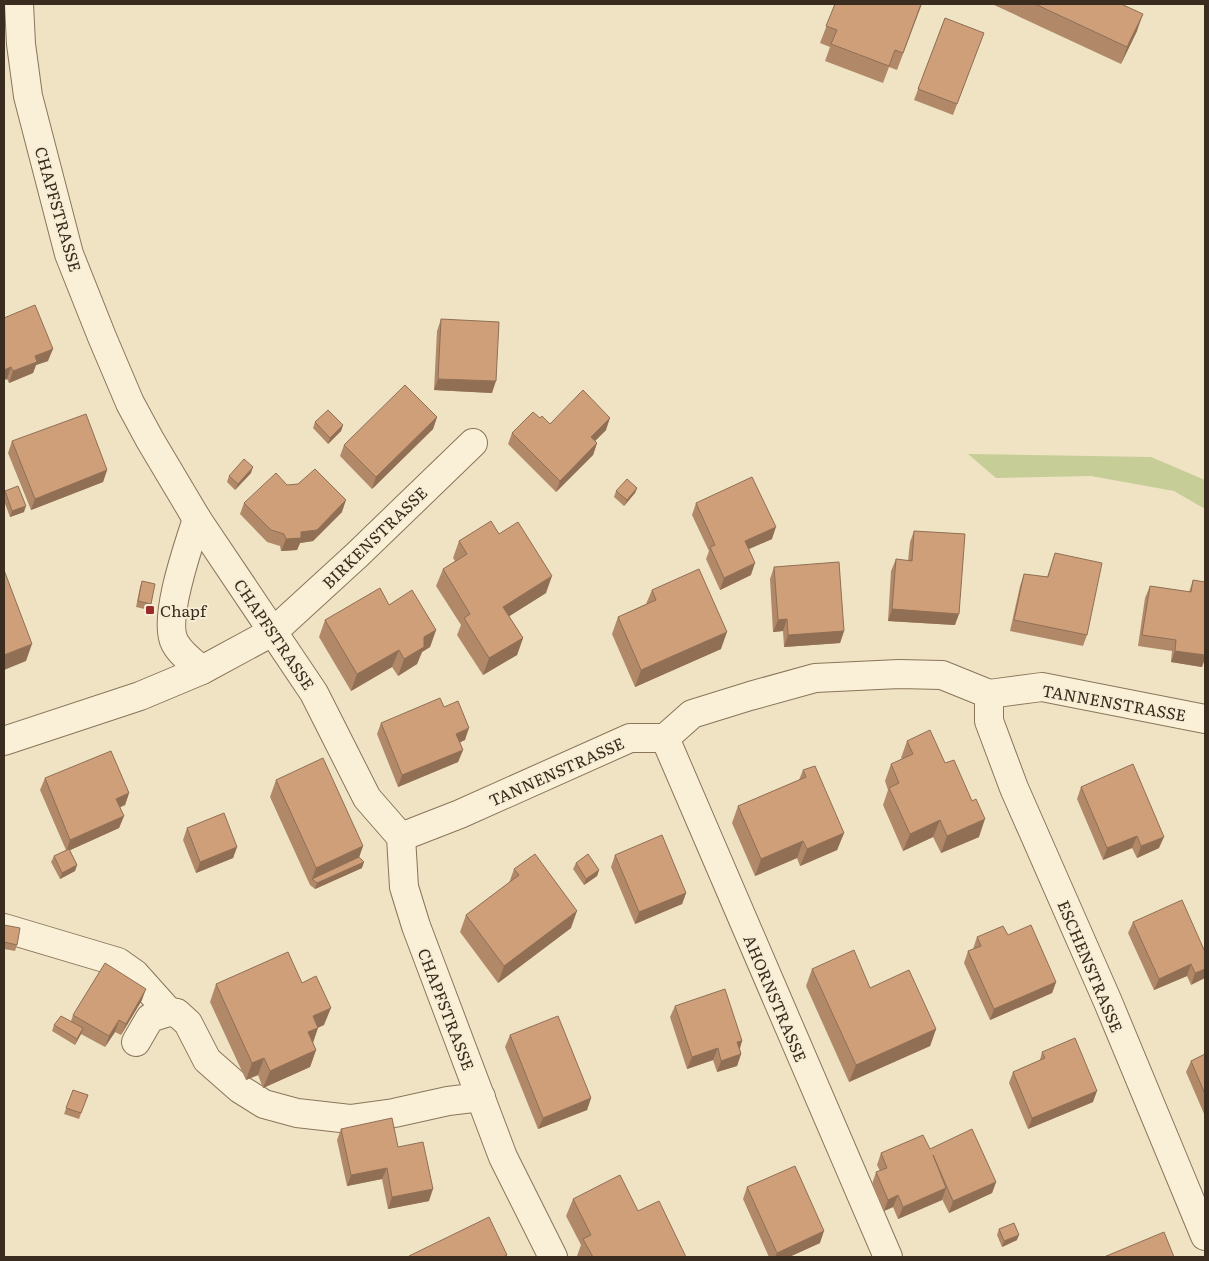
<svg xmlns="http://www.w3.org/2000/svg" width="1209" height="1261" viewBox="0 0 1209 1261" font-family="Literata,serif">
<style>
.green{fill:#c6cd97}
.lines{fill:none;stroke-linecap:round;stroke-linejoin:round}
.minor-casing{stroke:#8a755a;stroke-width:30}
.minor{stroke:#f9f0d7;stroke-width:28}
.wall{fill:#b18968}
.shaded-wall{fill:#906f55}
.building{fill:#ce9f79;stroke:#906f55}
.poi-dot{fill:#9a2b29;stroke:#f6edd4;stroke-width:2}
.labels{text-anchor:middle;dominant-baseline:central;stroke-width:4;stroke-linejoin:round;paint-order:stroke}
.street-label{font-size:16px;fill:#3a2c1e;stroke:#f6edd4}
.poi-label{font-size:16px;fill:#3a2c1e;stroke:#f6edd4;text-anchor:start}
</style>
<rect width="100%" height="100%" fill="#efe3c4"/>
<!-- green -->
<polygon class="green" points="968,454 1151,457 1205,480 1205,509 1174,491 1091,476 996,478"/>
<g class="lines">
<defs>
<g id="minor">
<polyline points="19,4 21,44 28,96 69,254 102,337 130,403 150,440 197,519 314,693 367,798 401,837 404,887 416,926 503,1157 553,1257"/>
<path d="M 197,519 C 189,544 162,620 175,643 C 181,654 192,662 202,670"/>
<polyline points="989,694 989,721 1014,788 1108,1002 1205,1236"/>
<polyline points="665,738 888,1257"/>
<polyline points="4,741 140,696 202,670 274,631 357,555 473,443"/>
<polyline points="401,837 460,814 630,738 665,738 692,714 750,696 815,678 899,674 942,675 989,694 1042,687 1205,719"/>
<polyline points="4,928 118,962 135,974 169,1012"/>
<polyline points="136,1042 150,1018 169,1012 177,1013 188,1023 207,1060 240,1089 264,1104 297,1113 350,1119 394,1113 448,1101 481,1097"/>
</g>
</defs>
<!-- minor casing -->
<use href="#minor" class="minor-casing"/>
<!-- minor -->
<use href="#minor" class="minor"/>
</g>
<!-- wall -->
<g class="wall">
<polygon points="835,4 922,4 897,70 889,67 883,83 825,61 830,47 820,43"/>
<polygon points="992,4 1121,4 1137,31 1121,64"/>
<polygon points="945,18 984,33 953,115 914,100"/>
<polygon points="4,318 48,361 36,365 33,373 9,383 7,379 4,380"/>
<polygon points="441,319 492,393 434,390 437,331"/>
<polygon points="437,417 433,429 372,489 340,456 344,445"/>
<polygon points="540,418 550,424 606,430 595,441 597,443 593,455 556,492 508,444 512,433"/>
<polygon points="315,422 343,425 341,431 328,444 313,428"/>
<polygon points="12,441 107,470 103,482 31,510 8,453"/>
<polygon points="251,473 235,490 227,482 229,476"/>
<polygon points="287,485 342,512 313,541 300,543 297,550 281,551 280,546 267,542 240,514 244,503"/>
<polygon points="637,488 635,493 624,506 614,497 616,491"/>
<polygon points="5,491 24,512 10,517 4,501 4,494"/>
<polygon points="696,503 772,539 748,549 751,575 720,590 706,559 709,551 692,515"/>
<polygon points="914,531 955,625 888,621 891,571 896,559 908,561 910,542"/>
<polygon points="499,534 546,593 509,616 523,638 517,655 483,675 457,635 461,625 436,586 443,569 455,561 453,558 459,541"/>
<polygon points="1055,553 1087,635 1083,646 1010,631 1020,586 1024,574 1047,577"/>
<polygon points="774,567 844,631 840,643 784,647 783,631 773,632 770,579"/>
<polygon points="1193,580 1202,667 1171,662 1172,651 1138,646 1145,598 1150,586 1189,592"/>
<polygon points="142,581 151,604 149,610 136,607 140,587"/>
<polygon points="652,590 721,649 635,687 612,634 618,617 646,604"/>
<polygon points="389,605 436,630 430,647 422,652 417,664 398,676 392,667 351,691 319,637 325,620"/>
<polygon points="444,707 465,740 460,742 463,750 458,762 398,787 377,734 381,723"/>
<polygon points="907,741 979,837 941,853 933,837 903,851 883,805 888,790 885,781 891,764 902,759 901,758"/>
<polygon points="803,770 844,833 837,850 800,866 797,858 755,876 732,823 738,806 799,780"/>
<polygon points="45,778 129,793 125,805 120,807 124,816 119,828 70,850 77,865 75,871 60,879 51,862 54,856 66,850 40,790"/>
<polygon points="276,780 363,846 359,857 362,868 315,889 310,885 270,797"/>
<polygon points="1081,787 1159,848 1137,858 1132,848 1103,860 1077,799"/>
<polygon points="187,828 237,847 233,858 196,873 183,840"/>
<polygon points="615,855 686,893 682,904 635,924 611,867"/>
<polygon points="576,863 599,870 597,876 584,885 573,869"/>
<polygon points="514,869 571,928 498,983 460,932 466,915 509,883"/>
<polygon points="1133,922 1205,952 1191,985 1187,976 1154,990 1128,933"/>
<polygon points="4,925 17,945 15,951 4,949"/>
<polygon points="977,937 1056,982 1052,993 990,1020 964,963 968,951 973,949"/>
<polygon points="812,969 870,988 936,1029 930,1046 849,1082 806,986"/>
<polygon points="302,983 324,1025 318,1027 313,1043 316,1050 310,1067 263,1088 258,1075 246,1080 210,1002 216,984"/>
<polygon points="142,1000 121,1035 115,1032 105,1047 81,1034 75,1045 52,1031 54,1025 71,1021 73,1015"/>
<polygon points="675,1006 742,1041 740,1049 741,1054 737,1066 717,1072 713,1060 687,1069 670,1017"/>
<polygon points="510,1035 591,1098 587,1110 538,1129 505,1047"/>
<polygon points="1042,1052 1093,1102 1028,1129 1009,1083 1013,1072 1040,1060"/>
<polygon points="1205,1054 1205,1116 1186,1072 1191,1061"/>
<polygon points="73,1090 88,1095 79,1119 64,1114"/>
<polygon points="341,1129 398,1147 429,1201 388,1209 382,1179 347,1186 337,1140"/>
<polygon points="930,1149 996,1182 992,1193 949,1213 942,1199 942,1200 898,1219 893,1207 884,1211 872,1184 876,1172 880,1171 877,1165 881,1153"/>
<polygon points="747,1187 820,1243 789,1257 769,1257 743,1199"/>
<polygon points="573,1199 638,1211 686,1257 577,1257 577,1256 581,1245 566,1216"/>
<polygon points="999,1229 1017,1240 1002,1247 997,1235"/>
</g>
<!-- shaded-wall -->
<g class="shaded-wall">
<polygon points="1143,14 1137,31 1121,64 1127,47"/>
<polygon points="53,349 48,361 36,365 33,373 9,383 13,371 35,356"/>
<polygon points="11,367 7,379 4,380 4,370"/>
<polygon points="438,379 496,381 492,393 434,390"/>
<polygon points="437,417 433,429 372,489 376,477"/>
<polygon points="610,418 606,430 587,449 591,437"/>
<polygon points="343,425 341,431 328,444 330,438"/>
<polygon points="597,443 593,455 556,492 560,481"/>
<polygon points="253,467 251,473 235,490 238,484"/>
<polygon points="107,470 103,482 31,510 35,499"/>
<polygon points="637,488 635,493 624,506 627,500"/>
<polygon points="346,500 342,512 313,541 300,543 297,550 281,551 286,539 301,532"/>
<polygon points="26,506 24,512 10,517 12,511"/>
<polygon points="776,527 772,539 740,553 745,541"/>
<polygon points="755,563 751,575 720,590 724,578"/>
<polygon points="552,576 546,593 497,624 503,607"/>
<polygon points="892,609 959,614 955,625 888,621"/>
<polygon points="787,619 783,631 773,632 778,620"/>
<polygon points="436,630 430,647 422,652 417,664 398,676 404,659 424,637"/>
<polygon points="844,631 840,643 784,647 788,635"/>
<polygon points="727,632 721,649 635,687 641,670"/>
<polygon points="523,638 517,655 483,675 489,658"/>
<polygon points="32,644 26,661 4,670 4,655"/>
<polygon points="399,650 392,667 351,691 357,674"/>
<polygon points="1175,651 1205,655 1205,659 1202,667 1171,662"/>
<polygon points="469,728 465,740 452,746 456,734"/>
<polygon points="463,750 458,762 398,787 402,775"/>
<polygon points="129,793 125,805 112,811 116,799"/>
<polygon points="124,816 119,828 66,852 70,840"/>
<polygon points="985,819 979,837 941,853 947,836"/>
<polygon points="940,820 933,837 903,851 910,834"/>
<polygon points="844,833 837,850 800,866 807,849"/>
<polygon points="1137,836 1132,848 1103,860 1107,848"/>
<polygon points="1164,837 1159,848 1137,858 1141,846"/>
<polygon points="803,841 797,858 755,876 761,859"/>
<polygon points="363,846 357,863 312,879 316,868"/>
<polygon points="237,847 233,858 196,873 200,862"/>
<polygon points="364,862 362,868 315,889 317,883"/>
<polygon points="77,865 75,871 60,879 62,873"/>
<polygon points="599,870 597,876 584,885 586,879"/>
<polygon points="686,893 682,904 635,924 639,912"/>
<polygon points="577,911 571,928 498,983 504,966"/>
<polygon points="1191,964 1187,976 1154,990 1159,979"/>
<polygon points="1205,969 1205,978 1191,985 1195,973"/>
<polygon points="1056,982 1052,993 990,1020 994,1009"/>
<polygon points="146,989 142,1000 121,1035 126,1024"/>
<polygon points="331,1008 324,1025 307,1033 313,1016"/>
<polygon points="119,1020 115,1032 105,1047 109,1036"/>
<polygon points="83,1028 81,1034 75,1045 77,1039"/>
<polygon points="318,1028 312,1045 308,1032"/>
<polygon points="936,1029 930,1046 849,1082 856,1065"/>
<polygon points="742,1041 738,1052 737,1042"/>
<polygon points="718,1048 713,1060 687,1069 692,1057"/>
<polygon points="316,1050 310,1067 263,1088 270,1071"/>
<polygon points="741,1054 737,1066 717,1072 721,1061"/>
<polygon points="264,1058 258,1075 246,1080 252,1063"/>
<polygon points="1097,1091 1093,1102 1028,1129 1032,1118"/>
<polygon points="591,1098 587,1110 538,1129 543,1118"/>
<polygon points="387,1168 382,1179 347,1186 351,1175"/>
<polygon points="996,1182 992,1193 949,1213 953,1201"/>
<polygon points="946,1188 942,1200 898,1219 903,1207"/>
<polygon points="433,1189 429,1201 388,1209 392,1197"/>
<polygon points="898,1195 893,1207 884,1211 888,1200"/>
<polygon points="824,1231 820,1243 789,1257 775,1257 777,1253"/>
<polygon points="1019,1235 1017,1240 1002,1247 1004,1241"/>
</g>
<!-- building -->
<g class="building">
<polygon points="835,4 921,4 903,53 895,50 889,66 831,44 837,30 826,26"/>
<polygon points="1035,4 1121,4 1143,14 1127,47"/>
<polygon points="945,18 984,33 957,104 918,89"/>
<polygon points="35,305 53,349 35,356 37,362 13,371 11,367 4,370 4,318"/>
<polygon points="441,319 499,322 496,381 438,379"/>
<polygon points="405,385 437,417 376,477 344,445"/>
<polygon points="583,390 610,418 591,437 597,443 560,481 512,433 533,412 540,418 542,416 550,424"/>
<polygon points="328,410 343,425 330,438 315,422"/>
<polygon points="86,414 107,470 35,499 12,441"/>
<polygon points="244,459 253,467 238,484 229,476"/>
<polygon points="315,469 346,500 317,530 301,532 301,538 286,539 284,534 271,530 244,503 276,473 287,485 298,484"/>
<polygon points="752,477 776,527 745,541 755,563 724,578 710,547 715,545 696,503"/>
<polygon points="627,479 637,488 627,500 616,491"/>
<polygon points="18,486 26,506 12,511 5,491"/>
<polygon points="491,521 499,534 518,522 552,576 503,607 523,638 489,658 464,618 470,614 443,569 467,554 459,541"/>
<polygon points="914,531 965,534 959,614 892,609 896,559 912,561"/>
<polygon points="1055,553 1102,563 1087,635 1014,620 1024,574 1048,577"/>
<polygon points="839,562 844,631 788,635 787,619 778,620 774,567"/>
<polygon points="699,569 727,632 641,670 618,617 656,600 652,590"/>
<polygon points="4,570 32,644 4,655"/>
<polygon points="1193,580 1205,582 1205,655 1175,651 1176,640 1142,635 1150,586 1191,592"/>
<polygon points="142,581 155,584 151,604 138,601"/>
<polygon points="380,588 389,605 412,590 436,630 424,637 424,647 404,659 399,650 357,674 325,620"/>
<polygon points="440,698 444,707 458,701 469,728 456,734 463,750 402,775 381,723"/>
<polygon points="930,730 945,763 954,760 972,801 976,799 985,819 947,836 940,820 910,834 889,788 899,783 891,764 913,754 907,741"/>
<polygon points="111,751 129,793 116,799 124,816 70,840 45,778"/>
<polygon points="323,758 363,846 316,868 276,780"/>
<polygon points="1133,764 1164,837 1141,846 1137,836 1107,848 1081,787"/>
<polygon points="815,766 844,833 807,849 803,841 761,859 738,806 806,777 803,770"/>
<polygon points="224,813 237,847 200,862 187,828"/>
<polygon points="662,835 686,893 639,912 615,855"/>
<polygon points="69,849 77,865 62,873 54,856"/>
<polygon points="535,854 577,911 504,966 466,915 519,875 514,869"/>
<polygon points="588,854 599,870 586,879 576,863"/>
<polygon points="359,857 364,862 317,883 312,879"/>
<polygon points="1182,900 1205,952 1205,969 1195,973 1191,964 1159,979 1133,922"/>
<polygon points="4,925 20,928 17,945 4,942"/>
<polygon points="1031,925 1056,982 994,1009 968,951 981,946 977,937 1003,926 1008,935"/>
<polygon points="854,950 870,988 909,970 936,1029 856,1065 812,969"/>
<polygon points="288,952 302,983 316,976 331,1008 313,1016 318,1028 308,1032 316,1050 270,1071 264,1058 252,1063 216,984"/>
<polygon points="105,963 146,989 126,1024 119,1020 109,1036 73,1015"/>
<polygon points="725,989 742,1041 737,1042 741,1054 721,1061 718,1048 692,1057 675,1006"/>
<polygon points="61,1016 83,1028 77,1039 54,1025"/>
<polygon points="558,1016 591,1098 543,1118 510,1035"/>
<polygon points="1075,1038 1097,1091 1032,1118 1013,1072 1045,1058 1042,1052"/>
<polygon points="1205,1054 1205,1094 1191,1061"/>
<polygon points="73,1090 88,1095 81,1113 66,1108"/>
<polygon points="392,1118 398,1147 423,1142 433,1189 392,1197 387,1168 351,1175 341,1129"/>
<polygon points="972,1129 996,1182 953,1201 933,1155 946,1188 903,1207 898,1195 888,1200 876,1172 887,1168 881,1153 923,1135 930,1149"/>
<polygon points="795,1166 824,1231 777,1253 747,1187"/>
<polygon points="620,1175 638,1211 659,1201 686,1257 593,1257 583,1239 591,1235 573,1199"/>
<polygon points="489,1217 507,1255 503,1257 409,1257 409,1256"/>
<polygon points="1014,1223 1019,1235 1004,1241 999,1229"/>
<polygon points="1164,1232 1174,1257 1104,1257"/>
</g>
<!-- markers -->
<rect class="poi-dot" x="145" y="605" width="10" height="10" rx="2.5"/>
<g class="labels">
<!-- street labels -->
<g class="street-label">
<text transform="translate(59 209) rotate(74)">CHAPFSTRASSE</text>
<text transform="translate(374 537) rotate(-44)">BIRKENSTRASSE</text>
<text transform="translate(275 634) rotate(56)">CHAPFSTRASSE</text>
<text transform="translate(1114 702) rotate(10)">TANNENSTRASSE</text>
<text transform="translate(556 771) rotate(-24)">TANNENSTRASSE</text>
<text transform="translate(1091 966) rotate(67)">ESCHENSTRASSE</text>
<text transform="translate(776 998) rotate(67)">AHORNSTRASSE</text>
<text transform="translate(447 1009) rotate(69)">CHAPFSTRASSE</text>
</g>
<!-- poi labels -->
<g class="poi-label">
<text x="160" y="610">Chapf</text>
</g>
</g>
<!-- border -->
<rect width="1209" height="1261" fill="none" stroke="#3a2c1e" stroke-width="10"/>
</svg>
